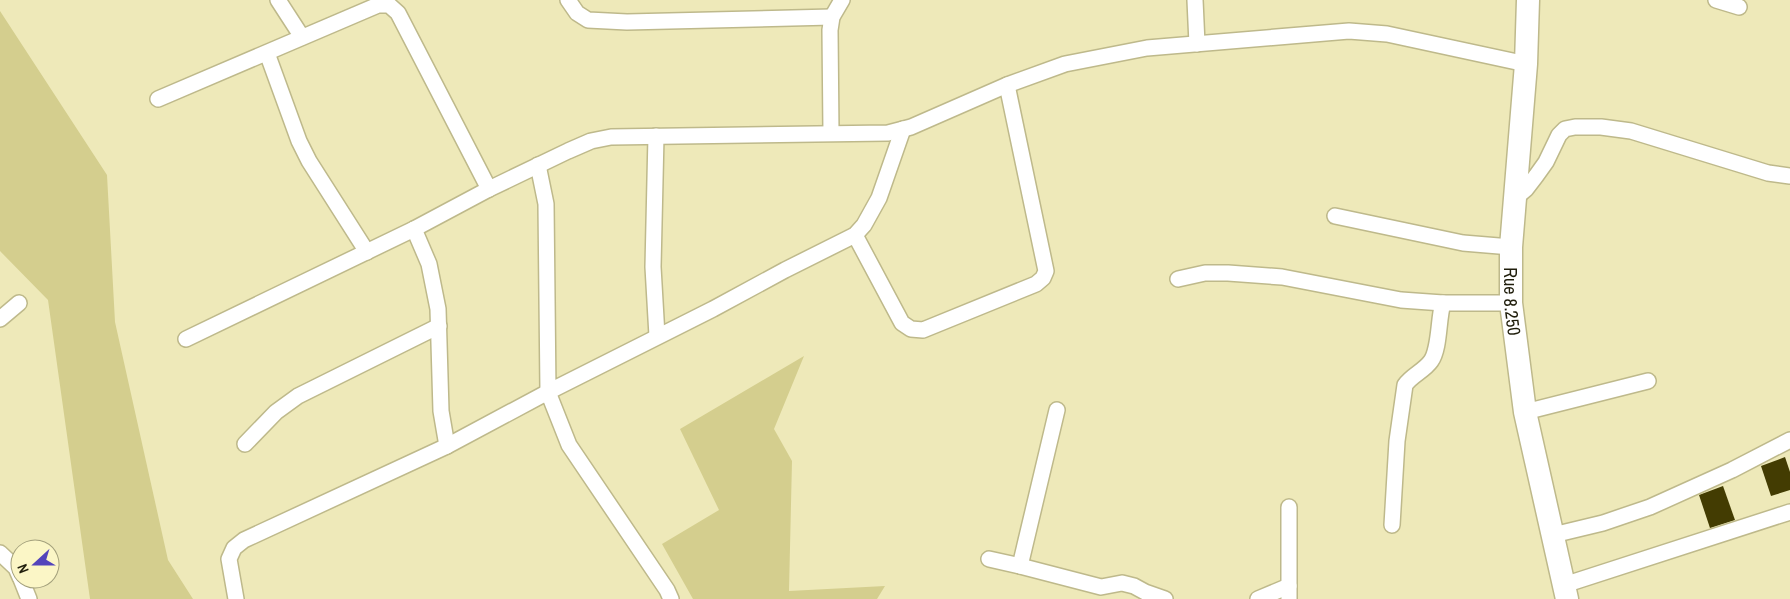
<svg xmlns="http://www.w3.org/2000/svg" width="1790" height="599" viewBox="0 0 1790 599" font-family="'Archivo Narrow',sans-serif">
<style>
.green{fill:#d4ce8e}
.building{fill:#433c02}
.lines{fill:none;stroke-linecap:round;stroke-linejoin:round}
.minor-casing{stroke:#beb98b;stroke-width:18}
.highway-casing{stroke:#beb98b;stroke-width:25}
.minor{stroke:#fff;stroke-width:15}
.highway{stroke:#fff;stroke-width:22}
.labels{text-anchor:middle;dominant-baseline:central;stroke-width:5;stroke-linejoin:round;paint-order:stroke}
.street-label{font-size:18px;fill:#201e0c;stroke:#fbf6c6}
</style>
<rect width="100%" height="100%" fill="#eee9b9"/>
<!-- green -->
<g class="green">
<polygon points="0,11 107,175 115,322 168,560 193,599 90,599 48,300 0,251"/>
<polygon points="804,356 774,429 792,461 789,591 885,586 877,599 693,599 662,544 719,510 680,429"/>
</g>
<!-- building -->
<g class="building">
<polygon points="1785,457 1790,472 1790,490 1771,496 1761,466"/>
<polygon points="1723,486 1735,520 1710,528 1699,495"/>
</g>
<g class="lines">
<defs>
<g id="minor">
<polyline points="278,0 302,37"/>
<polyline points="568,0 577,13 588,20 627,22 832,17"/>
<polyline points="1195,0 1197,44"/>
<polyline points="1716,0 1739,7"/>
<polyline points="267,53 299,141 309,161 367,252"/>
<polyline points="158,99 378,5 389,5 398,13 489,189"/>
<polyline points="831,133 830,30 832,17 842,0"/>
<polyline points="656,136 653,267 657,336"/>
<polyline points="538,165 546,204 548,392 713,309 785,270 855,235 864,225 879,198 903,129"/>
<polyline points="1514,199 1526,189 1536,176 1546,162 1559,135 1565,129 1575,127 1601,127 1631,131 1768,173 1790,176"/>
<polyline points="1335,216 1463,243 1511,247"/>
<polyline points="414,229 429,264 438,309 441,411 447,446"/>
<polyline points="855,235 902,323 911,329 923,330 1036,284 1043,278 1046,271 1007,85"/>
<polyline points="1178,279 1205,273 1228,273 1282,277 1401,300 1443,303 1511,303"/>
<polyline points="0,319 19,303"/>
<polyline points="186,339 414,229 489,189 568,151 591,141 611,137 888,133 911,127 1007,85 1065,64 1147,48 1349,31 1387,34 1526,64"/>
<polyline points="1525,412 1648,381"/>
<polyline points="245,444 276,412 298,396 439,326"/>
<path d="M 1392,525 L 1397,441 L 1405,385 C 1412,375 1424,371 1431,361 C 1440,348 1438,319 1443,303"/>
<polyline points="1553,535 1603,523 1650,507 1732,470 1790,440"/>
<polyline points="0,553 16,568 20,577"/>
<polyline points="989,559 1020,566 1101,587 1122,583 1134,586 1145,592 1165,599"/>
<polyline points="1020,566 1057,410"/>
<polyline points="21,579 29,599"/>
<polyline points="1564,585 1790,512"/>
<polyline points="236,599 229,559 234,548 244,540 447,446 548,392 569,445 667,590 671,599"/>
<polyline points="1258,599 1289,586"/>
<polyline points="1289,599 1289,507"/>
</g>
<g id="highway">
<path id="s1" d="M 1528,0 L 1526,64 L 1511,247 L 1511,303 L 1525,412 L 1567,599"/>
</g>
</defs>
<!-- minor casing -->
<use href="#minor" class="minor-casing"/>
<!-- highway casing -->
<use href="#highway" class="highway-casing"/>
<!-- minor -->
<use href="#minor" class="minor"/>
<!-- highway -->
<use href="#highway" class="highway"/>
</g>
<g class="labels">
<!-- street labels -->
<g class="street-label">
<text stroke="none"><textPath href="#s1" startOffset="302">Rue 8.250</textPath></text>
</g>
</g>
<!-- north arrow -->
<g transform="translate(35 564) rotate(249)"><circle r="24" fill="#fbf6c6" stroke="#a3a07c"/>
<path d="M0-4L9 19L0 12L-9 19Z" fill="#5344bb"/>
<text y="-8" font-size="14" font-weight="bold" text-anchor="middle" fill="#201e0c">N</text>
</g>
</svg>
